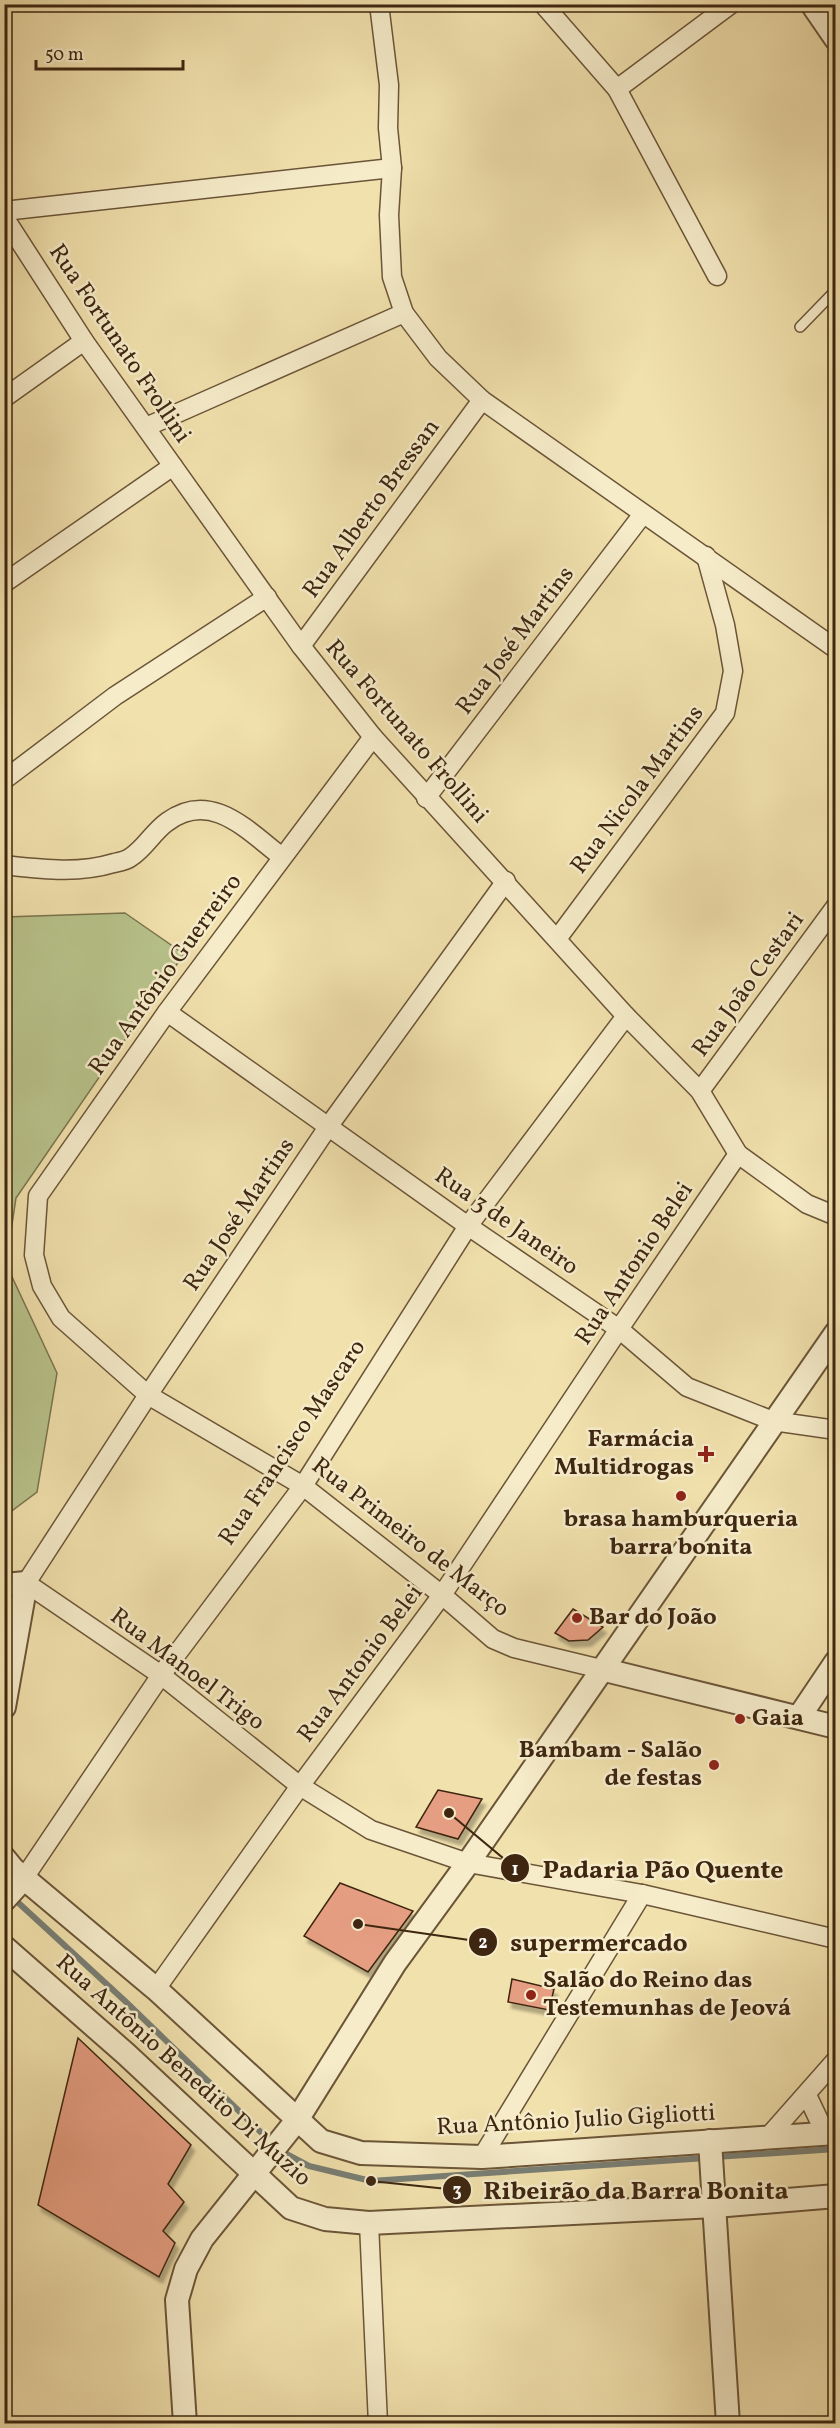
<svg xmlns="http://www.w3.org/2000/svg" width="840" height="2428" viewBox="0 0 840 2428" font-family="Vollkorn,serif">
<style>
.green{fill:#b8c38b;stroke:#7b744e;stroke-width:1.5}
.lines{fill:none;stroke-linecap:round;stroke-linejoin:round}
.stream{stroke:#797f75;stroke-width:6}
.building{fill:#e69e82;stroke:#3e2611;stroke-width:1.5;filter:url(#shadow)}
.service-casing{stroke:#6b5538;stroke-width:12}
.minor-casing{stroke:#6b5538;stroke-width:21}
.tertiary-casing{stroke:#6b5538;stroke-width:26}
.service{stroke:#f6ecca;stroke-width:9}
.minor{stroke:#f6ecca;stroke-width:18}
.tertiary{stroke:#f6ecca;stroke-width:22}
.poi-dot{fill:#8f2418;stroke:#f6ecca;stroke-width:2}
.labels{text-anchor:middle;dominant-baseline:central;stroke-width:5;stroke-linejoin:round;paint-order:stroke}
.street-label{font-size:24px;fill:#3e2611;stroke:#f6ecca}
.poi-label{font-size:24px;font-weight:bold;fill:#3e2611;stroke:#f6ecca;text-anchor:start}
.leader{fill:none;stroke:#3e2611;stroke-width:2}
.callout-dot{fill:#3e2611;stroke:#f6ecca;stroke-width:2}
.mark-label{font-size:18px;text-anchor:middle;font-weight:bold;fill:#fff}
.callout-label{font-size:26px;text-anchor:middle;font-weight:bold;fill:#3e2611;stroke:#f6ecca;stroke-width:5;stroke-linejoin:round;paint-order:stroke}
</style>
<defs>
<filter id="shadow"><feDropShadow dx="3.5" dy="6" stdDeviation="1.5" flood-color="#0004"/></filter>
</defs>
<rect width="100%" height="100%" fill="#f1e1ad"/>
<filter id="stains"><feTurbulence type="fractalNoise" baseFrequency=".00333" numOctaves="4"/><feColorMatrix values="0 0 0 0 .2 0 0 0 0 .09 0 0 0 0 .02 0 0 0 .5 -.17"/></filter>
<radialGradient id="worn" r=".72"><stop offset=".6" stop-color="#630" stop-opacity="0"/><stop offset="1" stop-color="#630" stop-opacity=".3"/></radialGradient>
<!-- green -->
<polygon class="green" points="125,913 184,954 16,1198 6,1264 57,1373 37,1492 5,1516 5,917"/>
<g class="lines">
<!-- stream -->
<g class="stream">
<polyline points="11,1896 125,2001 272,2143"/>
<polyline points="279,2150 309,2166 371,2181 706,2158"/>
<polyline points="716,2157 836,2149"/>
</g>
</g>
<!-- building -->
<g class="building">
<polygon points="573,1609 603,1627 588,1640 569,1641 555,1633"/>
<polygon points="438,1790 482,1799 458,1839 416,1827"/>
<polygon points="340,1883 413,1911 368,1972 304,1936"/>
<polygon points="512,1979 554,1989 549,2010 508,2002"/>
<polygon points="78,2038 191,2145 168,2184 184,2202 163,2231 175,2243 159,2277 38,2205"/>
</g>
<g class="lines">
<defs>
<polyline id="service" points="800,327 836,290"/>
<g id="minor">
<polyline points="379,4 389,85 388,128 392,168 389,215 392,277 404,313 438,358 482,400 836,649"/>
<polyline points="543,4 617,89 717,276"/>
<polyline points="617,89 731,4"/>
<polyline points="4,211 392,168"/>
<polyline points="4,217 84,341 301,646 373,737 626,1016 700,1091 738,1154 807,1204 836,1216"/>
<polyline points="4,398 84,341"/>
<polyline points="146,427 404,313"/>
<polyline points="4,583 173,466"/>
<polyline points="301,646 482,400"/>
<polyline points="373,737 167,1012 38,1196 34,1255 42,1286 61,1318 148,1395 303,1486 442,1595 493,1639 514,1648 601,1669"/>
<polyline points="4,780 115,696 267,597"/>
<polyline points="426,798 643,514"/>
<path d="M 4,865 C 41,869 78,874 114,863 C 119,862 126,861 131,857 C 145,848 153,832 167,822 C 211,789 248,831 282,857"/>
<polyline points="506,881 328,1127 148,1395 26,1583 161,1675 300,1786 371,1830 468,1863 642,1894 836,1939"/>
<polyline points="557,939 725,713 733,671 725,625 706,556"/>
<polyline points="167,1012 468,1226 619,1329 687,1387 773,1421 836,1430"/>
<polyline points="700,1091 836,906"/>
<polyline points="24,1878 161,1675 303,1486 468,1226 626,1016"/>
<polyline points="156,1989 300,1786 442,1595 619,1329 738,1154"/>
<polyline points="807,2095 825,2133"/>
<polyline points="768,2137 836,2060"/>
<polyline points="482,2157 642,1894"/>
<polyline points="369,2223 378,2424"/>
</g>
<g id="tertiary">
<polyline points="812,4 836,39"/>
<polyline points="4,1585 26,1583 4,1707"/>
<polyline points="601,1669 836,1727"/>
<polyline points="799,1717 836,1662"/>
<polyline points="4,1858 13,1869 156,1989 321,2141 361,2153 482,2157 836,2133"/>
<polyline points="4,1900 24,1878"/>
<polyline points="4,1947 126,2054 291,2208 325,2219 369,2223 715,2206 836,2196"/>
<polyline points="710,2141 728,2424"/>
<polyline points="185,2424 177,2300 186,2269 202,2239 297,2120 395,1963 468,1863 836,1333"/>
</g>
</defs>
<!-- service casing -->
<use href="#service" class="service-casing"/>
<!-- minor casing -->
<use href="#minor" class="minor-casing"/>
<!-- tertiary casing -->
<use href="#tertiary" class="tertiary-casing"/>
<!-- service -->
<use href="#service" class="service"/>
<!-- minor -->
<use href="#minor" class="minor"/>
<!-- tertiary -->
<use href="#tertiary" class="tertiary"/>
</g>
<!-- markers -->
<g class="poi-dot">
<path d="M703 1445h6v6h6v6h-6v6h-6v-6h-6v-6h6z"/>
<circle cx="681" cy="1496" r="6"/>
<circle cx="577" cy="1618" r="6"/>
<circle cx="740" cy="1719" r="6"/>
<circle cx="714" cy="1765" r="6"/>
<circle cx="531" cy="1995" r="6"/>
</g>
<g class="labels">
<!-- street labels -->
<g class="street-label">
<text transform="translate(119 344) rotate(56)">Rua Fortunato Frollini</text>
<text transform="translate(372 509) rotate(-54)">Rua Alberto Bressan</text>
<text transform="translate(516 641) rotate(-53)">Rua José Martins</text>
<text transform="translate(406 732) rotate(49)">Rua Fortunato Frollini</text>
<text transform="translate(638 790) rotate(-53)">Rua Nicola Martins</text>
<text transform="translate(166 975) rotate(-54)">Rua Antônio Guerreiro</text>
<text transform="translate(749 985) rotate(-54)">Rua João Cestari</text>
<text transform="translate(240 1215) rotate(-56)">Rua José Martins</text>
<text transform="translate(506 1222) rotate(35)">Rua 3 de Janeiro</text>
<text transform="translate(635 1264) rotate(-56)">Rua Antonio Belei</text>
<text transform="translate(293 1443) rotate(-56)">Rua Francisco Mascaro</text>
<text transform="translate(410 1538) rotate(38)">Rua Primeiro de Março</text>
<text transform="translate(361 1664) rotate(-53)">Rua Antonio Belei</text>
<text transform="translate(187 1670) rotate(37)">Rua Manoel Trigo</text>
<text transform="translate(183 2071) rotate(42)">Rua Antônio Benedito Di Muzio</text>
<text transform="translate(576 2121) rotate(-3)">Rua Antônio Julio Gigliotti</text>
</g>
<!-- poi labels -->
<g class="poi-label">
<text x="694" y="1440" text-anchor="end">Farmácia<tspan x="694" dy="28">Multidrogas</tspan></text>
<text x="681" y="1520" text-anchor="middle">brasa hamburqueria<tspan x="681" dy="28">barra bonita</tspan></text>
<text x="589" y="1618">Bar do João</text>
<text x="752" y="1719">Gaia</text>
<text x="702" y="1751" text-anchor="end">Bambam - Salão<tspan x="702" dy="28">de festas</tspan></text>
<text x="543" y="1981">Salão do Reino das<tspan x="543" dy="28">Testemunhas de Jeová</tspan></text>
</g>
</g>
<!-- callouts -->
<path class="leader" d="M449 1813L515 1868M358 1924L483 1942M371 2181L457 2190"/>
<g class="callout-dot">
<circle cx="449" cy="1813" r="6"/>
<circle cx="358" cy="1924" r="6"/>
<circle cx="371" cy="2181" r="6"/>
<circle cx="515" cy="1868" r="15"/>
<circle cx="483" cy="1942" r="15"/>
<circle cx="457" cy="2190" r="15"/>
</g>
<g class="mark-label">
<text x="515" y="1875">1</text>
<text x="483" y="1948">2</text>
<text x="457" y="2196">3</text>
</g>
<g class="callout-label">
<text x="663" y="1878">Padaria Pão Quente</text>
<text x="599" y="1951">supermercado</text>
<text x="636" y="2199">Ribeirão da Barra Bonita</text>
</g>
<!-- margin -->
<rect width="840" height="2428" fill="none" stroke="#f1e1ad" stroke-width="24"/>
<rect x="6" y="6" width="828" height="2416" fill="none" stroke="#3e2611" stroke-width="3"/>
<rect x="12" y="12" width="816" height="2404" fill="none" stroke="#3e2611" stroke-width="1.5"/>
<!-- scale -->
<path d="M36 60v9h147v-9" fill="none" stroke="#3e2611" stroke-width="3"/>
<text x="45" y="60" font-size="18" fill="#3e2611" stroke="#f6ecca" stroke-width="4.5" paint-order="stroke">50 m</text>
<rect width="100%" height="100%" filter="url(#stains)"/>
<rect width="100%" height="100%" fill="url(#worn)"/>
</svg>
